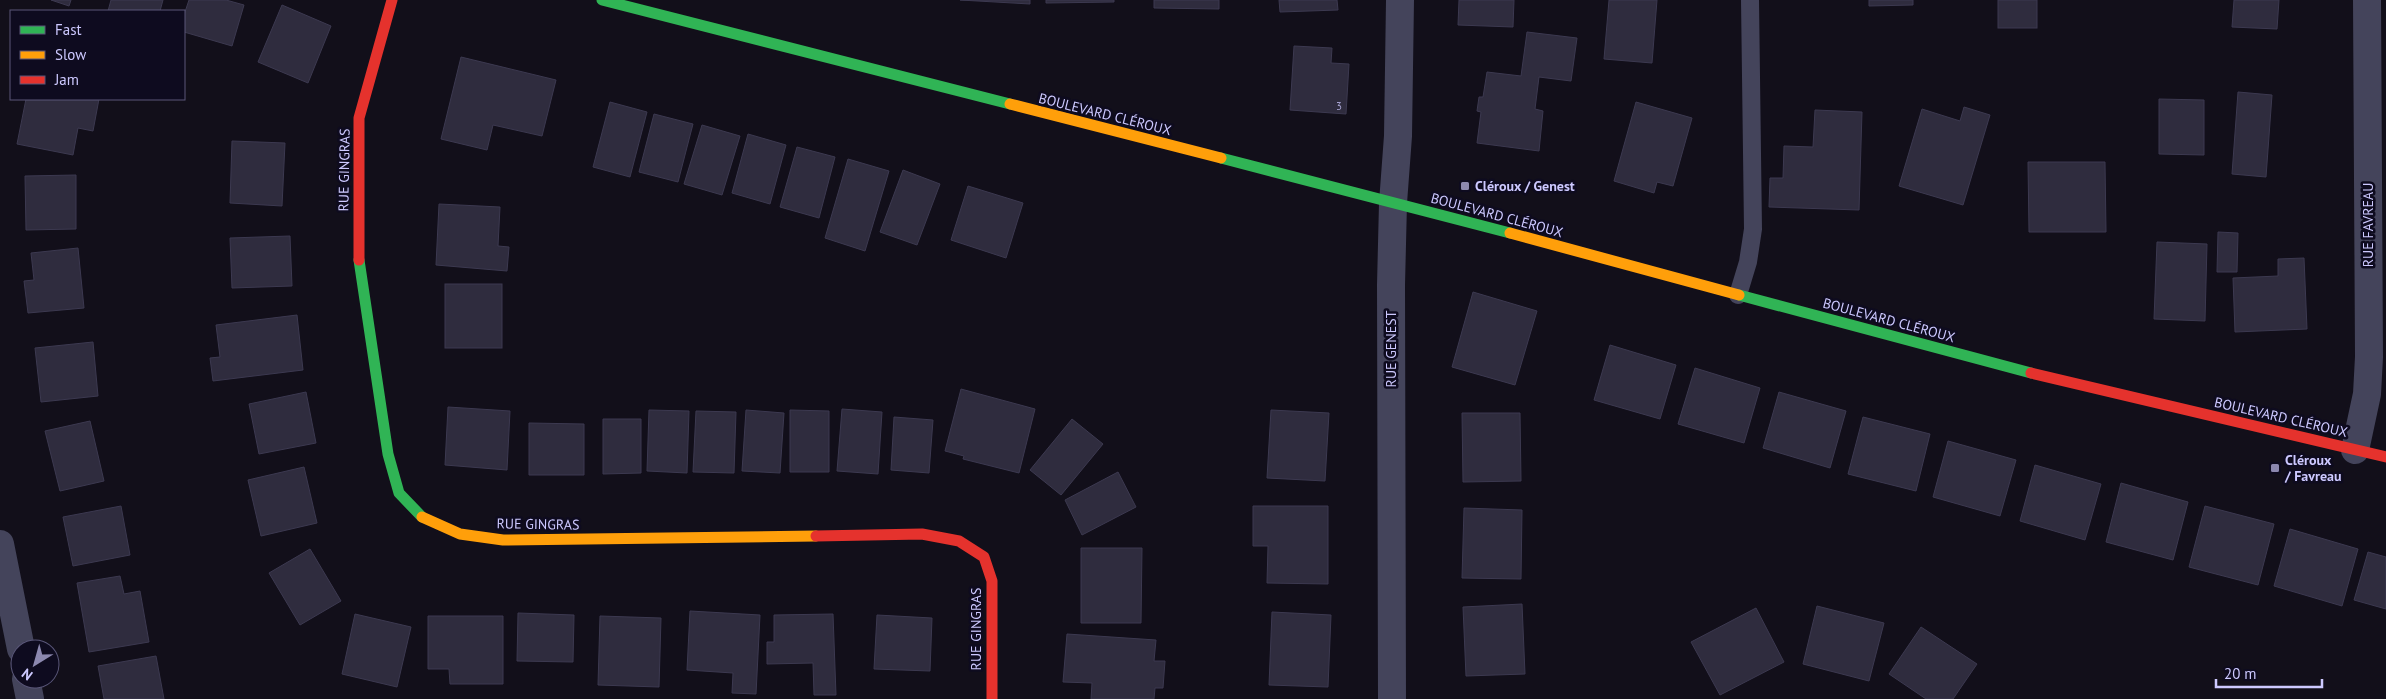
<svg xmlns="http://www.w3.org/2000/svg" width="2386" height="699" viewBox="0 0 2386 699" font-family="'PT Sans',sans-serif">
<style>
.building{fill:#2f2c3e;stroke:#3c3950}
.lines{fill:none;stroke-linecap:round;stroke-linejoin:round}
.lane{stroke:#44445b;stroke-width:18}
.street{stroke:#44445b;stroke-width:28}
.fast{stroke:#30b455;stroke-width:11}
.slow{stroke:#ff9f0a;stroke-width:11}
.jam{stroke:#e5322d;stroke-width:11}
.poi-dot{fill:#8c88af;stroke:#0e0b1f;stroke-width:2}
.labels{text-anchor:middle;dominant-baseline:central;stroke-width:5;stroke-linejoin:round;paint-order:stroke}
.number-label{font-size:11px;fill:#a6a2cf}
.street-label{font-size:14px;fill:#cdc9ff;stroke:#0e0b1f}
.poi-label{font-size:14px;font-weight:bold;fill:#cdc9ff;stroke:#0e0b1f;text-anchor:start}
</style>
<rect width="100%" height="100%" fill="#120f1a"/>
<!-- building -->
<g class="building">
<polygon points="51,0 71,0 69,6"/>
<polygon points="111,0 163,0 160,11 108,11"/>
<polygon points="189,0 226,0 244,5 232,46 184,32 184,15"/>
<polygon points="960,0 1030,0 1030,4"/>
<polygon points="1046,0 1114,0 1114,2 1046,3"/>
<polygon points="1154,0 1219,0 1219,9 1154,8"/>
<polygon points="1279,0 1337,0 1338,10 1280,12"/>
<polygon points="1459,0 1514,0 1513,27 1458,25"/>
<polygon points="1609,0 1657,0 1652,63 1604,59"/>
<polygon points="1869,0 1913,0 1913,5 1869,6"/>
<rect x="1998" y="0" width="39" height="28"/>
<polygon points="2234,0 2279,0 2277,29 2232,27"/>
<polygon points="282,5 331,26 308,83 258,62"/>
<polygon points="1527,32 1577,38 1571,81 1539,77 1535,109 1543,111 1539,151 1477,143 1481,112 1477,111 1479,97 1483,97 1487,72 1521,76"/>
<polygon points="1294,46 1332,48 1331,63 1349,64 1346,114 1290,110"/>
<polygon points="461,57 556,80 542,136 493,125 487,150 441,139"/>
<polygon points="2238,92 2272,95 2266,177 2232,174"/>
<polygon points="26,99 99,99 93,131 78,128 73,155 17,144"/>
<polygon points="2159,99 2204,100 2204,155 2159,154"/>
<polygon points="610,102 647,112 630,177 593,167"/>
<polygon points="1636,102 1692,118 1673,186 1657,182 1654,193 1614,181"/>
<polygon points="1964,107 1990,115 1963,205 1899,186 1922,109 1960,121"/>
<polygon points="1815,110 1862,112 1859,210 1769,207 1770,178 1783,178 1784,146 1813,147"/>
<polygon points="654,114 693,124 678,182 639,172"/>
<polygon points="702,125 740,136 722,195 684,184"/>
<polygon points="748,134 786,145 770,204 732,193"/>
<polygon points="232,141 285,143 282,206 230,203"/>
<polygon points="797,147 835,157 819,218 780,207"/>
<polygon points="848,159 889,171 865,251 825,238"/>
<polygon points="2028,162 2105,162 2106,232 2029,232"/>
<polygon points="903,170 940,184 917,245 880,232"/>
<polygon points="76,175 76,229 26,230 25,176"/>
<polygon points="968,186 1023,203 1006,258 951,240"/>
<polygon points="439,204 500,207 498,246 509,247 507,271 436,265"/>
<polygon points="2218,232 2238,233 2237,272 2217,272"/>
<polygon points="290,236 292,286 232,288 230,238"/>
<polygon points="2157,242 2207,244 2205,321 2154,319"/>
<polygon points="78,248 84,308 28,313 24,281 34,280 31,253"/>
<polygon points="2304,258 2307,329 2235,332 2233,278 2278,276 2278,259"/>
<rect x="445" y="284" width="57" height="64"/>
<polygon points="1473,292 1537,311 1515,385 1452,367"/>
<polygon points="297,315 303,370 213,381 210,358 220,357 216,325"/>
<polygon points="93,342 98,396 41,402 35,348"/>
<polygon points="1610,345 1676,365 1660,419 1594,400"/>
<polygon points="1695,368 1760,388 1744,443 1678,424"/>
<polygon points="961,389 1035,409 1019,473 963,459 964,456 945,451"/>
<polygon points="306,392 316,443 259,454 249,404"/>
<polygon points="1779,392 1846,411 1830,468 1763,448"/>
<polygon points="448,407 510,411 507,470 445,465"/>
<polygon points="842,409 882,412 878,474 837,471"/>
<polygon points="649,410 689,411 687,473 647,471"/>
<polygon points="746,410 784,413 780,473 742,471"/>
<polygon points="790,410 829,411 829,472 790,472"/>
<polygon points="1271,410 1329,413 1325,481 1267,478"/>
<polygon points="696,411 736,412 734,473 693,472"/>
<polygon points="1462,413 1520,413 1521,481 1463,482"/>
<polygon points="894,417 933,420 929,473 891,470"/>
<polygon points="1863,417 1930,434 1916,491 1848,474"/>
<polygon points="603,419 641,419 641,473 603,474"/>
<polygon points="1072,419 1103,444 1061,495 1030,470"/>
<polygon points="90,421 104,481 60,491 45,431"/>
<polygon points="529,423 584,424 584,475 529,475"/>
<polygon points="1948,441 2016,460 2000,516 1933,497"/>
<polygon points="2035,465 2101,484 2085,540 2020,521"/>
<polygon points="304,467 317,523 261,536 248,480"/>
<polygon points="1118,472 1136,507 1082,535 1065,500"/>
<polygon points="2121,483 2188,502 2173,560 2106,542"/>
<polygon points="121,506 130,555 73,566 63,517"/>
<polygon points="1253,506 1328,506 1328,584 1267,583 1268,546 1253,546"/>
<polygon points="2205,506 2274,524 2258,585 2189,567"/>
<polygon points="1464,508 1522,510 1521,579 1462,578"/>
<polygon points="2290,529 2358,549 2342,606 2274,586"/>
<polygon points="1081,548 1142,548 1141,623 1081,623"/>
<polygon points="310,549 341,601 300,625 269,573"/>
<polygon points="2368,552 2386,557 2386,609 2354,600"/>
<polygon points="120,576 124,594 140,591 149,642 89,652 77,583"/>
<polygon points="1522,604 1525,674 1466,676 1463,607"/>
<polygon points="1817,606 1884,623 1869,681 1803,664"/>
<polygon points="1756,608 1784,662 1720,695 1691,642"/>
<polygon points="690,611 760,615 756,694 732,693 733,673 687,670"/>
<polygon points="1272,612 1331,615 1328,687 1269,685"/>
<polygon points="518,613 574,615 573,662 517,661"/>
<polygon points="355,614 411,627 397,687 342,674"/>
<polygon points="833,614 836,695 814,695 813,663 767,664 767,642 774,642 774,615"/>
<polygon points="877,615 932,618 930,671 874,669"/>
<polygon points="428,616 503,616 503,684 450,684 449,669 428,669"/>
<polygon points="600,616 661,618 659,687 598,685"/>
<polygon points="1921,627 1977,664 1953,699 1926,699 1889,674"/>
<polygon points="1067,634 1156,640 1154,661 1165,661 1163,688 1155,688 1154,699 1091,699 1092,683 1063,682"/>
<polygon points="156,656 164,699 104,699 98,666"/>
</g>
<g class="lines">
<!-- lane -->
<polyline class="lane" points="1738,295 1748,262 1753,229 1750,0"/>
<!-- street -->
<g class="street">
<polyline points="2355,450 2367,394 2369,357 2367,0"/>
<polyline points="0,544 21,649"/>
<polyline points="26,679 30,699"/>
<polyline points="1392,699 1391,285 1393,203 1398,136 1400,0"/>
</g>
<!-- fast -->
<g class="fast">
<polyline points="602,0 1010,104"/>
<polyline points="1221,158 1510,233"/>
<polyline points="359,260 388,454 399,493 422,517"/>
<polyline points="1739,295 2031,373"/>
</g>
<!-- slow -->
<g class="slow">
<polyline points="1010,104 1221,158"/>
<polyline points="1510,233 1739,295"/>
<polyline points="422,517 460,534 503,540 816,536"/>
</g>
<!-- jam -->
<g class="jam">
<polyline points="359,260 359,118 392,0"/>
<polyline points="2031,373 2386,457"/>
<polyline points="816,536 922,534 959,541 984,557 992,581 992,699"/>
</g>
</g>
<!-- markers -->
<g class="poi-dot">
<rect x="1460" y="181" width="10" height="10" rx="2.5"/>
<rect x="2270" y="463" width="10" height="10" rx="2.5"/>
</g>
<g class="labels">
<!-- number labels -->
<g class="number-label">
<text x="1339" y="106">3</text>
</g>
<!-- street labels -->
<g class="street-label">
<text transform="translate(1105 114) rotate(14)">BOULEVARD CLÉROUX</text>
<text transform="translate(344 170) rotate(-89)">RUE GINGRAS</text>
<text transform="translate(1497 215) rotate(15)">BOULEVARD CLÉROUX</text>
<text transform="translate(2368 225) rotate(-90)">RUE FAVREAU</text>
<text transform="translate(1889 320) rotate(15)">BOULEVARD CLÉROUX</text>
<text transform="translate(1391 349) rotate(-90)">RUE GENEST</text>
<text transform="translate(2281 417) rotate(13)">BOULEVARD CLÉROUX</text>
<text transform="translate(538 524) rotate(1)">RUE GINGRAS</text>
<text transform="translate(976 629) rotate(-90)">RUE GINGRAS</text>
</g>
<!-- poi labels -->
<g class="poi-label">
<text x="1475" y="186">Cléroux / Genest</text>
<text x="2285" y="460">Cléroux<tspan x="2285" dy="16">/ Favreau</tspan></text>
</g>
</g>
<!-- legend -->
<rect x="10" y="10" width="175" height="90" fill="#0e0b1f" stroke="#5a5779"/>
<rect x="20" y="26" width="25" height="8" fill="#30b455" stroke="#5a5779"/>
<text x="55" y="35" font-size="15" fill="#cdc9ff">Fast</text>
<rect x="20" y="51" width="25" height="8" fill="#ff9f0a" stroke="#5a5779"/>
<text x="55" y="60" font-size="15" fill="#cdc9ff">Slow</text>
<rect x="20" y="76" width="25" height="8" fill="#e5322d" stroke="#5a5779"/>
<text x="55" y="85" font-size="15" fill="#cdc9ff">Jam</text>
<!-- north arrow -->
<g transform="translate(35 664) rotate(217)"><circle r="24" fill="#0e0b1f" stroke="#5a5779"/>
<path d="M0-4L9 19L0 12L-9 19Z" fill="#8c88af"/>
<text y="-8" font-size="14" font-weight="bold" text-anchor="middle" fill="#cdc9ff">N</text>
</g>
<!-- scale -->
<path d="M2216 679v8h106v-8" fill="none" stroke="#cdc9ff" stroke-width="2.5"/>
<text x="2224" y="679" font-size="15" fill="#cdc9ff" stroke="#0e0b1f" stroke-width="4" paint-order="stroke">20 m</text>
</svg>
